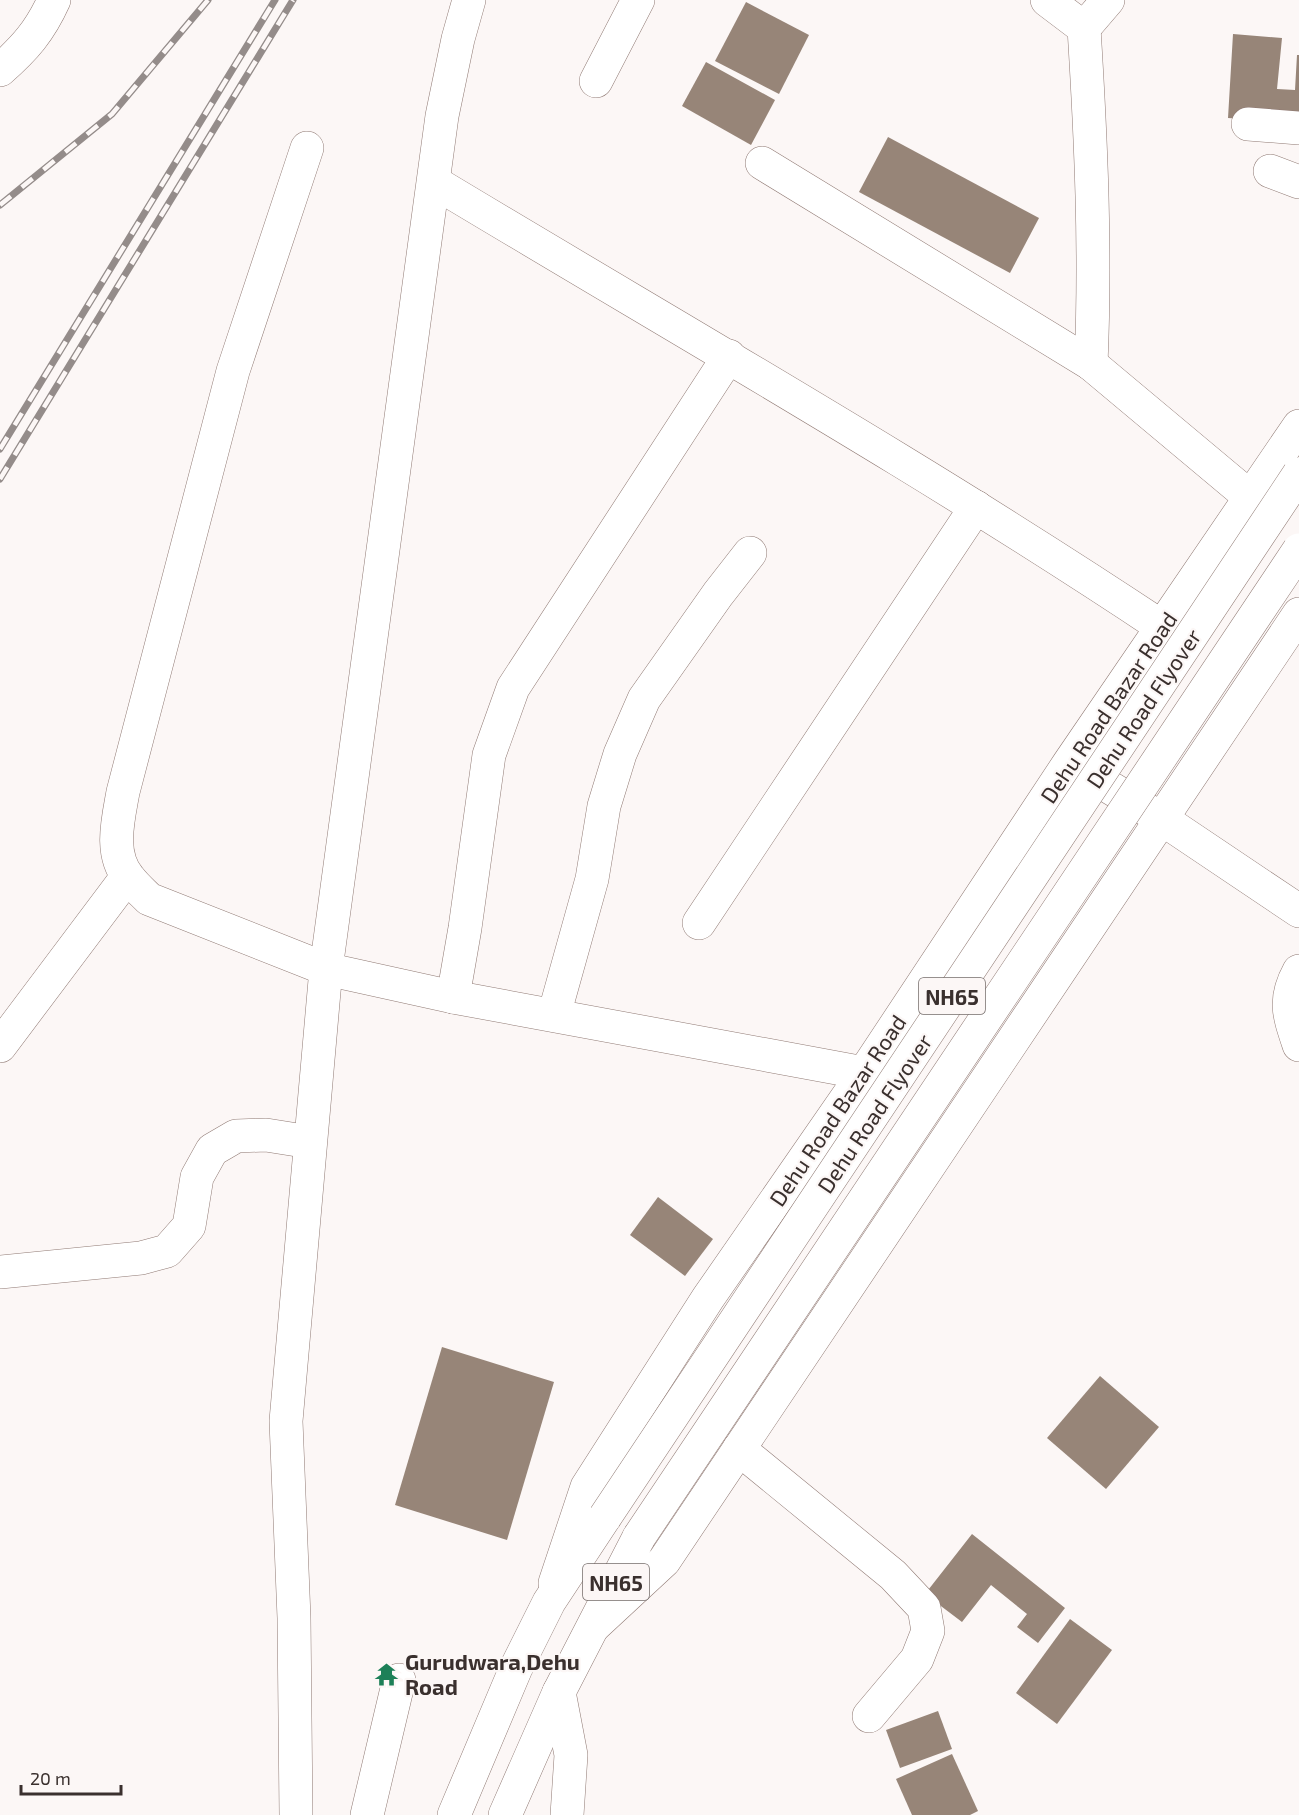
<svg xmlns="http://www.w3.org/2000/svg" width="1299" height="1815" viewBox="0 0 1299 1815" font-family="'Exo 2',sans-serif">
<style>
.building{fill:#978578}
.lines{fill:none;stroke-linecap:round;stroke-linejoin:round}
.minor-casing{stroke:#907a74;stroke-width:34}
.major-casing{stroke:#907a74;stroke-width:34}
.highway-casing{stroke:#907a74;stroke-width:34}
.minor{stroke:#fff;stroke-width:33}
.major{stroke:#fff;stroke-width:33}
.highway{stroke:#fff;stroke-width:33}
.rail-casing{stroke:#948c8a;stroke-width:7}
.rail{stroke:#fcf7f6;stroke-width:4.5;stroke-dasharray:14;stroke-linecap:butt}
.highway-bridge-casing{stroke:#907a74;stroke-width:34;stroke-linecap:butt}
.highway-bridge{stroke:#fff;stroke-width:33}
.labels{text-anchor:middle;dominant-baseline:central;stroke-width:4.5;stroke-linejoin:round;paint-order:stroke}
.shield{fill:#fcf7f6;stroke:#746c6a;stroke-width:1.5}
.shield-label{font-size:21px;font-weight:bold;fill:#3a302e}
.street-label{font-size:22px;fill:#3a302e;stroke:#fcf7f6}
.poi-label{font-size:22px;font-weight:bold;fill:#3a302e;stroke:#fcf7f6;text-anchor:start}
</style>
<rect width="100%" height="100%" fill="#fcf7f6"/>
<!-- building -->
<g class="building">
<polygon points="746,2 809,35 779,94 715,61"/>
<polygon points="1233,34 1282,38 1277,89 1295,90 1297,55 1299,55 1299,123 1228,118"/>
<polygon points="706,62 775,100 751,145 682,106"/>
<polygon points="888,137 1039,218 1010,273 859,192"/>
<polygon points="658,1197 713,1239 685,1276 630,1235"/>
<polygon points="442,1347 554,1382 507,1540 395,1505"/>
<polygon points="1100,1376 1159,1427 1106,1489 1047,1438"/>
<polygon points="972,1534 1065,1608 1038,1643 1017,1627 1027,1614 991,1585 962,1622 925,1594"/>
<polygon points="1070,1619 1112,1650 1057,1724 1016,1693"/>
<polygon points="938,1711 952,1749 900,1768 886,1730"/>
<polygon points="952,1754 978,1811 970,1815 912,1815 896,1779"/>
</g>
<g class="lines">
<defs>
<g id="minor">
<path d="M 1047,0 L 1084,28 C 1091,140 1096,251 1091,364"/>
<polyline points="1084,28 1108,0"/>
<path d="M 0,70 C 25,48 40,31 54,0"/>
<polyline points="596,81 638,0"/>
<polyline points="1248,124 1299,128"/>
<path d="M 307,148 L 233,371 L 123,792 C 118,820 109,854 129,878 C 135,886 142,892 149,899 L 326,969 L 453,997 L 864,1073"/>
<polyline points="762,163 1091,364 1250,497"/>
<polyline points="1270,171 1299,182"/>
<path d="M 434,182 C 678,329 925,469 1162,627"/>
<polyline points="1071,764 1162,819 1299,911"/>
<polyline points="699,923 976,507"/>
<path d="M 1299,971 C 1283,1000 1289,1015 1299,1045"/>
<polyline points="453,997 465,928 489,755 513,688 729,356"/>
<polyline points="554,1015 592,879 604,806 620,754 644,699 718,594 750,553"/>
<polyline points="0,1046 127,877"/>
<polyline points="0,1272 141,1258 167,1251 189,1226 197,1177 212,1150 236,1136 266,1135 310,1142"/>
<polyline points="739,1449 893,1575 924,1608 928,1631 917,1659 869,1716"/>
<polyline points="559,1692 571,1755 567,1815"/>
<polyline points="296,1815 294,1618 286,1421 326,969 442,116 458,39 469,0"/>
<polyline points="367,1815 399,1680"/>
</g>
<g id="major">
<polyline points="555,1583 587,1487 708,1298 864,1073 1069,763 1299,426"/>
<polyline points="595,1625 664,1561 1299,614"/>
</g>
<g id="highway">
<polyline points="454,1815 516,1668 549,1602 605,1517"/>
<polyline points="505,1815 559,1692 639,1537"/>
</g>
</defs>
<!-- minor casing -->
<use href="#minor" class="minor-casing"/>
<!-- major casing -->
<use href="#major" class="major-casing"/>
<!-- highway casing -->
<use href="#highway" class="highway-casing"/>
<!-- minor -->
<use href="#minor" class="minor"/>
<!-- major -->
<use href="#major" class="major"/>
<!-- highway -->
<use href="#highway" class="highway"/>
<defs>
<g id="rail">
<polyline points="0,205 112,114 208,0"/>
<polyline points="0,449 275,0"/>
<polyline points="0,479 293,0"/>
</g>
</defs>
<!-- rail casing -->
<use href="#rail" class="rail-casing"/>
<!-- rail -->
<use href="#rail" class="rail"/>
<defs>
<g id="highway-bridge">
<polyline points="605,1517 1299,474"/>
<polyline points="639,1537 1299,550"/>
</g>
</defs>
<!-- highway-bridge casing -->
<use href="#highway-bridge" class="highway-bridge-casing"/>
<!-- highway-bridge -->
<use href="#highway-bridge" class="highway-bridge"/>
</g>
<!-- icons -->
<defs>
<symbol id="temple-bare" viewBox="-9 -9 18 18"><path d="M0-6L5-2H3V0L6.5 2.5H4V6H1.5V3h-3V6H-4V2.5H-6.5L-3 0V-2H-5Z" fill="#1d8058" stroke="#fcf7f6" stroke-width="2.5" paint-order="stroke"/></symbol>
</defs>
<g fill-rule="evenodd">
<use href="#temple-bare" x="370" y="1658" width="33" height="33"/>
</g>
<g class="labels">
<!-- shield labels -->
<g class="shield">
<rect x="919" y="978" width="66" height="36" rx="4.5"/>
<rect x="583" y="1564" width="66" height="36" rx="4.5"/>
</g>
<g class="shield-label">
<text x="952" y="996">NH65</text>
<text x="616" y="1582">NH65</text>
</g>
<!-- street labels -->
<g class="street-label">
<text transform="translate(1108 707) rotate(-56)">Dehu Road Bazar Road</text>
<text transform="translate(1143 708) rotate(-56)">Dehu Road Flyover</text>
<text transform="translate(837 1110) rotate(-56)">Dehu Road Bazar Road</text>
<text transform="translate(874 1113) rotate(-56)">Dehu Road Flyover</text>
</g>
<!-- poi labels -->
<g class="poi-label">
<text x="405" y="1661">Gurudwara,Dehu<tspan x="405" dy="25">Road</tspan></text>
</g>
</g>
<!-- scale -->
<path d="M21 1785v9h100v-9" fill="none" stroke="#3a302e" stroke-width="3"/>
<text x="30" y="1785" font-size="18" fill="#3a302e" stroke="#fcf7f6" stroke-width="4.5" paint-order="stroke">20 m</text>
</svg>
